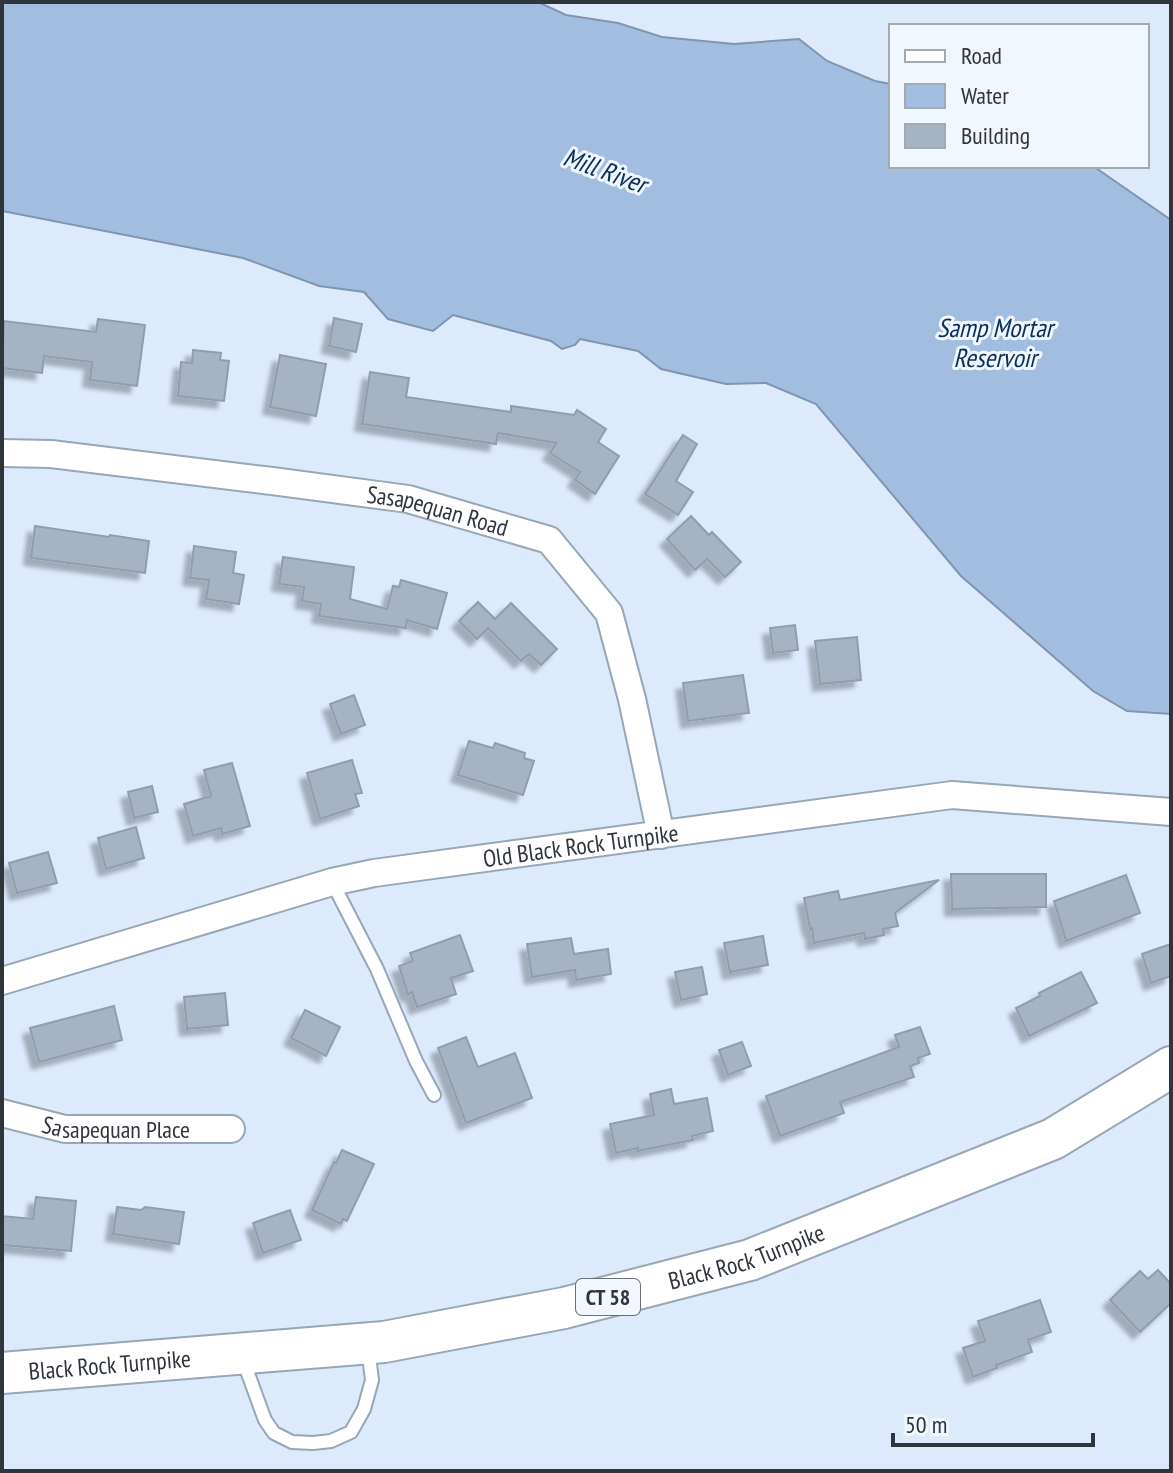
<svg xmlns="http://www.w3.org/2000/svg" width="1173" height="1473" viewBox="0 0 1173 1473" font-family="'PT Sans Narrow',sans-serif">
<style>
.water{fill:#a1bee1;stroke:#7f95b0;stroke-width:2}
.building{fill:#a6b3c3;stroke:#909dad;stroke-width:2;filter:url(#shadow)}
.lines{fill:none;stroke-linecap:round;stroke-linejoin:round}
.lane-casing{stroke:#99a6b6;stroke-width:16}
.street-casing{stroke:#99a6b6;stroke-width:30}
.primary-casing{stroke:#99a6b6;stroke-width:44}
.lane{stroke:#fff;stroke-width:12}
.street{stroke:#fff;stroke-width:26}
.primary{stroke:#fff;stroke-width:40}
.labels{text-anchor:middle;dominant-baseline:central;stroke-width:6;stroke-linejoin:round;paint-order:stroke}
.shield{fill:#f1f7fe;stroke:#6a6f76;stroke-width:2}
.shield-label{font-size:22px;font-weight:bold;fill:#30353c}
.street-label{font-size:24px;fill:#30353c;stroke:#f1f7fe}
.water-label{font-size:26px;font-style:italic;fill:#07315d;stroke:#f1f7fe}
</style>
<defs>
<filter id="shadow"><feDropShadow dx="-7" dy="7" stdDeviation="2" flood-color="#0004"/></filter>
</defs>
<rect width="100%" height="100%" fill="#dceafc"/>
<!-- water -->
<polygon class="water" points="2,2 538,2 566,15 618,23 662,37 734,44 799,39 827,61 875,81 891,84 891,166 1093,166 1171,220 1171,714 1127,711 1093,691 961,576 816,404 766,383 726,384 661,369 638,351 580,339 575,345 562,349 551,341 453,315 433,331 388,319 364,292 319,286 243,258 2,211"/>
<!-- building -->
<g class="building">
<polygon points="334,318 362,324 356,352 329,346"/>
<polygon points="98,319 145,325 137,386 90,380 92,362 44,356 42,373 2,368 4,321 96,332"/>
<polygon points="193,350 221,353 220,360 229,361 224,401 178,396 181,362 192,363"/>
<polygon points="280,355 326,364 316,416 270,407"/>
<polygon points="370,372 409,378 406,397 511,412 511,406 574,415 577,410 606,429 598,442 619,456 595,494 575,480 580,472 550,453 556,443 498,433 496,444 362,424"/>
<polygon points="683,435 697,444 676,481 693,492 678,515 645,494"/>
<polygon points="691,516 709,535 712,532 741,562 725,577 707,559 695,570 667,539"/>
<polygon points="35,526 109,537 110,535 149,541 145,573 31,558"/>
<polygon points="194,546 236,552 233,573 244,575 239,604 206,599 209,580 190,578"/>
<polygon points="283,557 354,567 350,599 387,609 393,586 399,587 401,580 447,593 437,629 407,620 406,628 319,616 321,604 302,601 304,587 279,584"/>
<polygon points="478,602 495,619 511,603 557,649 541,665 529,654 521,661 488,628 477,639 459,621"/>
<polygon points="795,625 798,650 773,653 770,628"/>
<polygon points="857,637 861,680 820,684 815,641"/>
<polygon points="743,675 749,713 688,721 683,683"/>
<polygon points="354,695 365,725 341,734 330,704"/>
<polygon points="469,741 493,748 495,743 525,753 524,758 534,761 523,795 458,775"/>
<polygon points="352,760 362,793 355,794 359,806 320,819 307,773"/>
<polygon points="232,763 250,826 222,834 221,828 193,836 184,804 211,796 204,770"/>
<polygon points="152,786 158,812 134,818 128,792"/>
<polygon points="136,827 144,858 106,869 98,838"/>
<polygon points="48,852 57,883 17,893 9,863"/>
<polygon points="951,874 1046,874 1046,907 952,909"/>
<polygon points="1126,875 1140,913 1066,941 1054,901"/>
<polygon points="939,880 895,913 898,926 883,929 884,935 865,939 864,933 814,943 812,928 810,929 804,898 838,891 840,900"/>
<polygon points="460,935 473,971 451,978 456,994 417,1007 412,992 408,995 399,966 413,961 410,953"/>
<polygon points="763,936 768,965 730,972 724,943"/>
<polygon points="571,938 574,954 608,949 611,974 576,980 575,970 532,977 527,944"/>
<polygon points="1171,944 1171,976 1151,983 1142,954"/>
<polygon points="702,967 707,994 681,1000 675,972"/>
<polygon points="1081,972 1097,1003 1029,1036 1016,1008 1040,996 1039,993"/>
<polygon points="225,993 228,1025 187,1029 184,997"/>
<polygon points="114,1006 122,1040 39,1062 30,1028"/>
<polygon points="305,1010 340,1027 326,1056 291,1038"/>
<polygon points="920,1027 930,1054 918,1058 919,1063 910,1066 914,1077 840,1102 844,1113 780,1136 766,1096 899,1047 895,1035"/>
<polygon points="466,1037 478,1067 515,1053 532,1098 466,1123 438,1048"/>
<polygon points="742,1042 751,1066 728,1075 719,1050"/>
<polygon points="671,1089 674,1104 707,1098 713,1131 692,1136 693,1140 638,1151 638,1148 616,1153 610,1124 654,1115 650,1094"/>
<polygon points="342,1150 374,1164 347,1221 343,1219 341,1224 312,1210 334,1162 336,1163"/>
<polygon points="36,1197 76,1201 71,1251 2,1245 2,1216 33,1219"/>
<polygon points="117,1207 141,1210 145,1207 184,1212 179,1244 113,1234"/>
<polygon points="290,1210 301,1240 263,1253 253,1223"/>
<polygon points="1158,1270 1171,1284 1171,1303 1140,1332 1110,1300 1140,1271 1148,1279"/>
<polygon points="1040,1300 1051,1332 1028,1340 1032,1352 996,1365 997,1368 973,1377 963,1348 985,1341 978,1321"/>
</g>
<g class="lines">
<defs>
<g id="lane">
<polyline points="332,882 377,969 416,1061 434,1095"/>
<polyline points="243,1360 265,1420 274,1433 292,1442 313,1443 331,1441 351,1432 364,1409 372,1380 368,1348"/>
</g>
<g id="street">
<path id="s1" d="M 2,453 L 51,454 L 272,481 L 408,499 L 549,540 L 609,613 L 632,699 L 661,835"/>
<path id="s2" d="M 2,981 L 332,882 L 374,873 L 952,795 L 1171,812"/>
<path id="s3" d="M 2,1113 L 65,1129 L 231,1129"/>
</g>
<g id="primary">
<path id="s4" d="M 2,1373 L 384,1342 L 564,1308 L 750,1260 L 1053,1139 L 1171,1067"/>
</g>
</defs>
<!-- lane casing -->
<use href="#lane" class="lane-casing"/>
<!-- street casing -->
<use href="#street" class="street-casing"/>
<!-- primary casing -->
<use href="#primary" class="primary-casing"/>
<!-- lane -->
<use href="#lane" class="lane"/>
<!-- street -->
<use href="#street" class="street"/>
<!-- primary -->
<use href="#primary" class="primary"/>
</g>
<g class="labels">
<!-- shield labels -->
<rect class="shield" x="576" y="1279" width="64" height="36" rx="6"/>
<g class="shield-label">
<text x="608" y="1297">CT 58</text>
</g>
<!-- street labels -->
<g class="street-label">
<text stroke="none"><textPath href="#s1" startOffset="440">Sasapequan Road</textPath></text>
<text stroke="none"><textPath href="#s2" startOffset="596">Old Black Rock Turnpike</textPath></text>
<text stroke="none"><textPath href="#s3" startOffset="116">Sasapequan Place</textPath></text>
<text stroke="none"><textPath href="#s4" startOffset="756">Black Rock Turnpike</textPath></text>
<text stroke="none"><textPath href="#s4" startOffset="108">Black Rock Turnpike</textPath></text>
</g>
<!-- water labels -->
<g class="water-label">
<text transform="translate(605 170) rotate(20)">Mill River</text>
<text x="995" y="327">Samp Mortar<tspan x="995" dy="30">Reservoir</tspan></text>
</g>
</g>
<!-- border -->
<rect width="1173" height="1473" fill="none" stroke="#30353c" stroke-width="8"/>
<!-- legend -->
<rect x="889" y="24" width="260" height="144" fill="#f1f7fe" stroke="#a4a9b0" stroke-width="2"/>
<rect x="905" y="50" width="40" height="12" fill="#ffffff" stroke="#a4a9b0" stroke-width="2"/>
<text x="961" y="64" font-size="24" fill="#30353c">Road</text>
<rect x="905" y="84" width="40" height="24" fill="#a1bee1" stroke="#a4a9b0" stroke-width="2"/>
<text x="961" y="104" font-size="24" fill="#30353c">Water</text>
<rect x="905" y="124" width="40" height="24" fill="#a6b3c3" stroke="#a4a9b0" stroke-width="2"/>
<text x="961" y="144" font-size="24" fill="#30353c">Building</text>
<!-- scale -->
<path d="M893 1433v12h200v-12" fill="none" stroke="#30353c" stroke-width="4"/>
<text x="905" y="1433" font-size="24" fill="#30353c" stroke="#f1f7fe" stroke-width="6" paint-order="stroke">50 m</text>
</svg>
